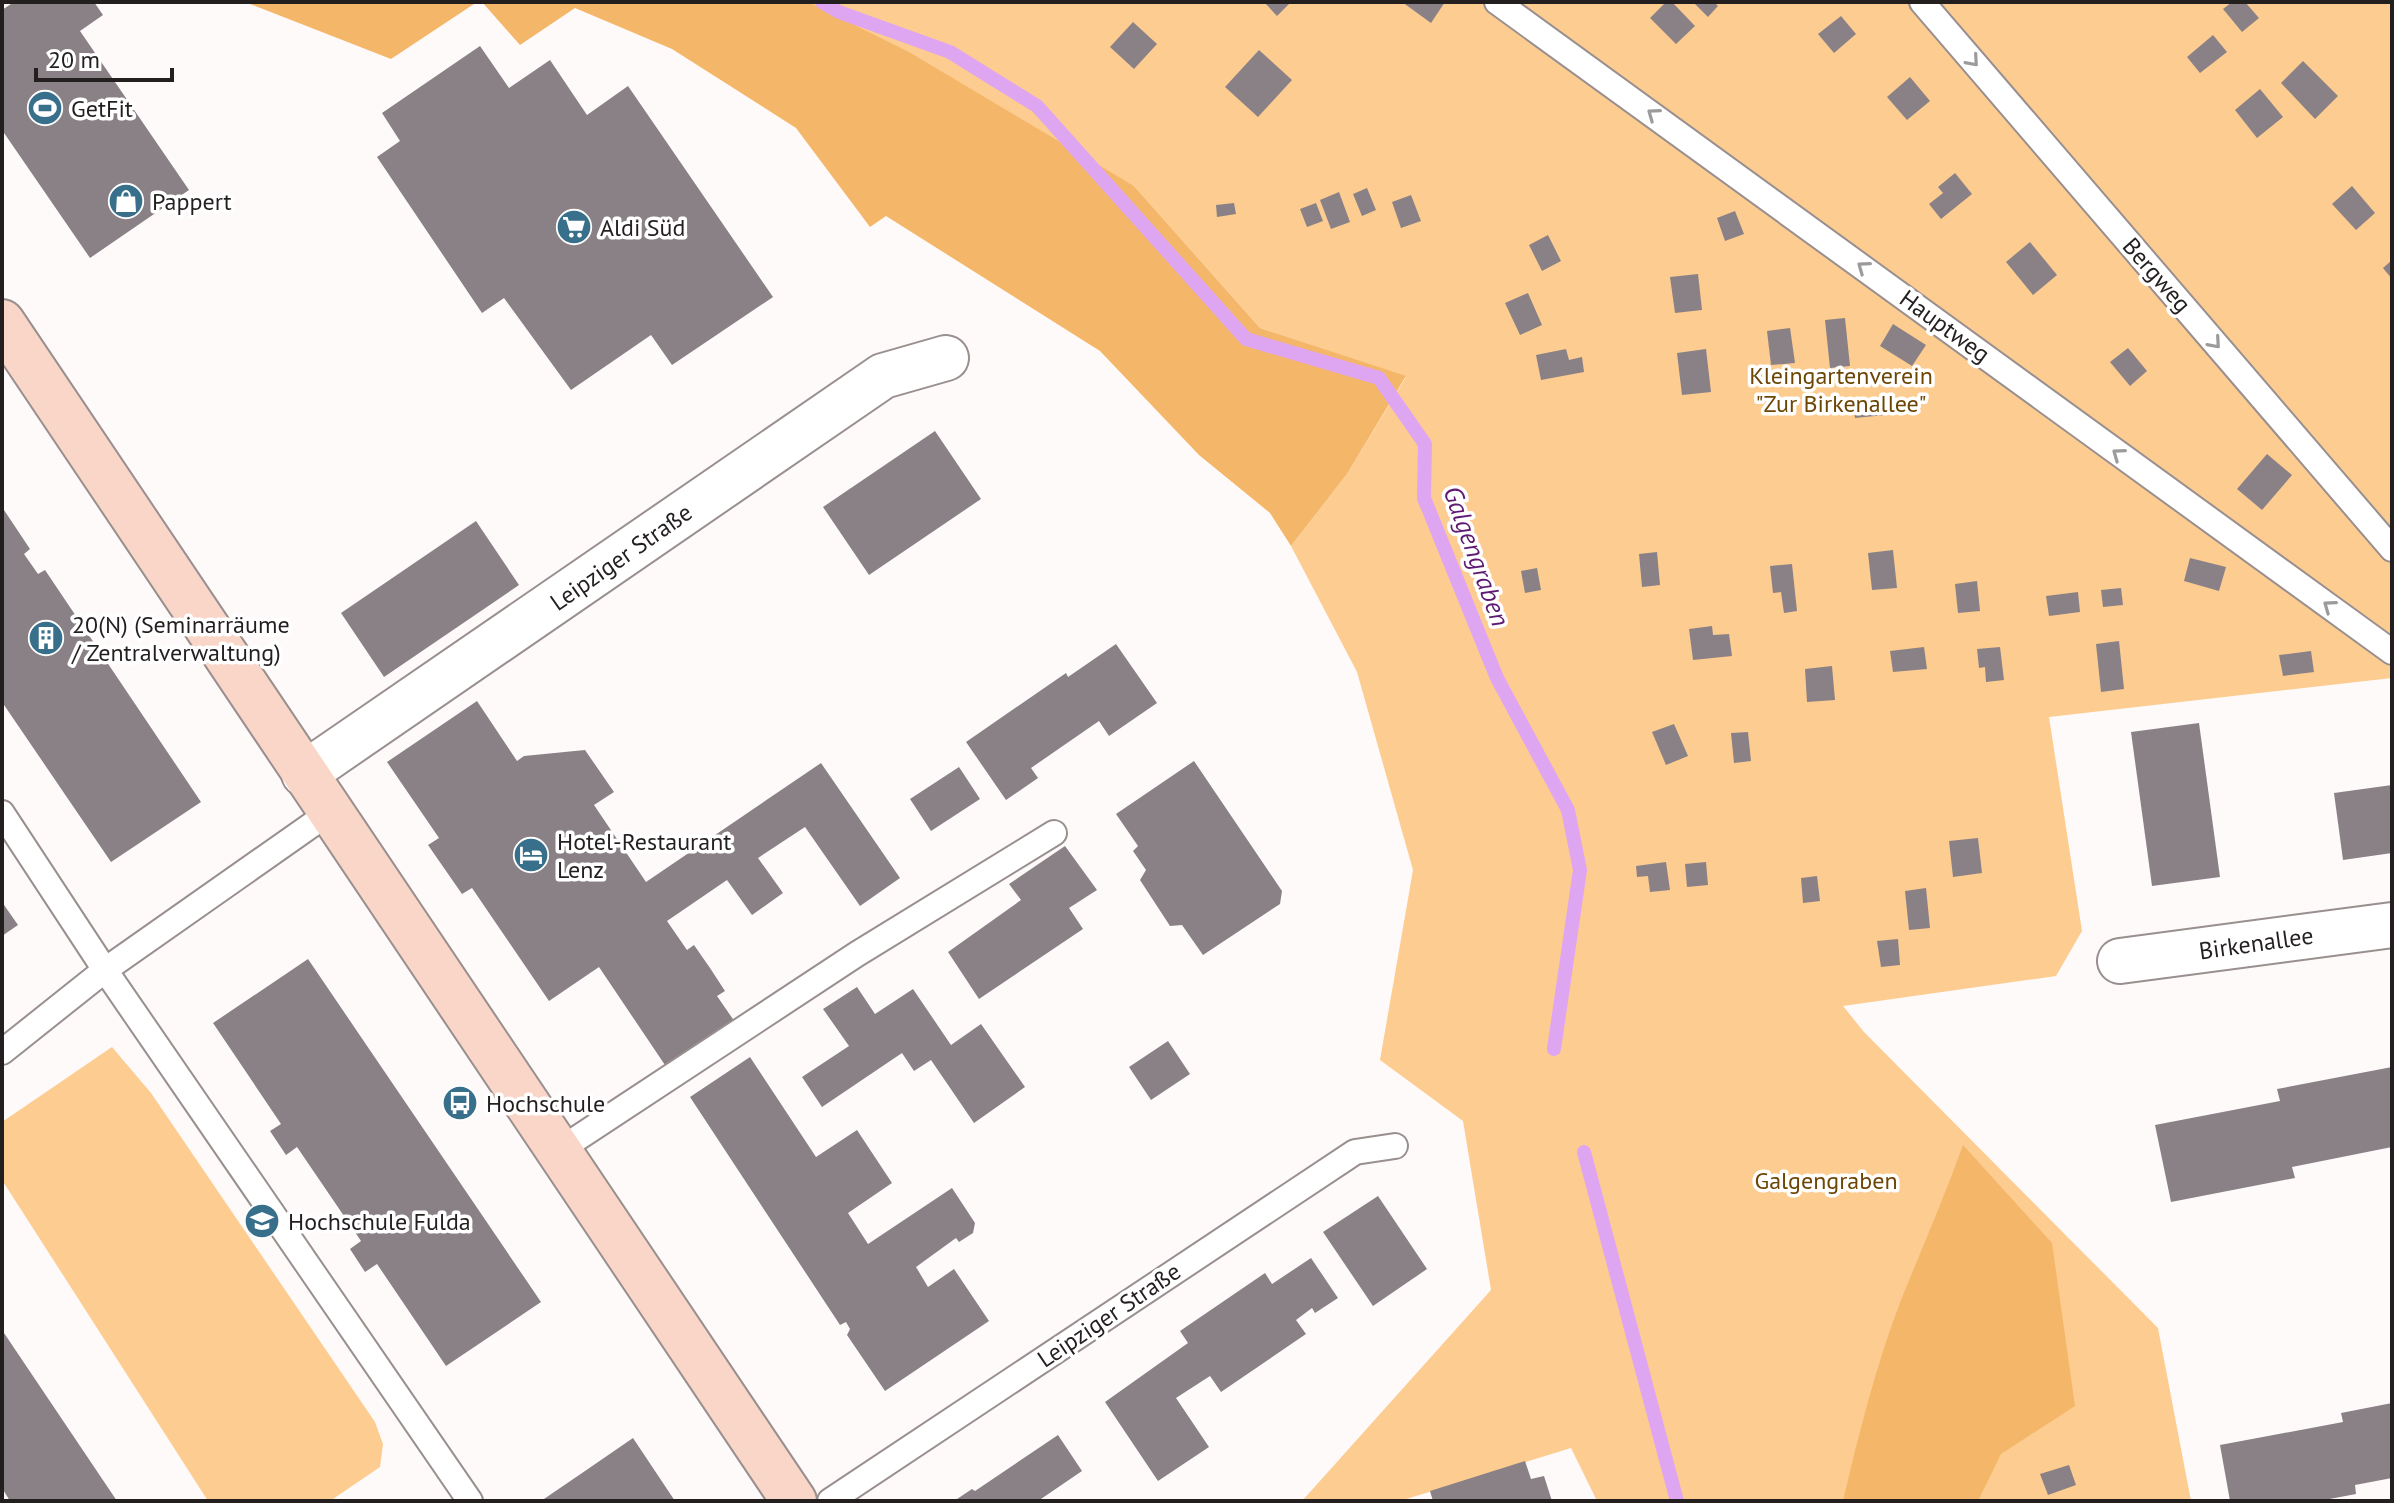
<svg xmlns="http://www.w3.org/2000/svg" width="2394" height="1503" viewBox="0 0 2394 1503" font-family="'PT Sans',sans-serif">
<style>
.green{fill:#fdcc91}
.forest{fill:#f4b669}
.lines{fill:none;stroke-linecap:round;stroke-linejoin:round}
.stream{stroke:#dea6f1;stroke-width:14}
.building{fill:#8a8186}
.lane-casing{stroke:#998f8f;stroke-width:28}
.street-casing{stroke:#998f8f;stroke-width:48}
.secondary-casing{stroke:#998f8f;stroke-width:48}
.lane{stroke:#fff;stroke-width:24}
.street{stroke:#fff;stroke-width:44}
.secondary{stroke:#f9d6c7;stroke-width:44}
.oneway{stroke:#9c9a9a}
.labels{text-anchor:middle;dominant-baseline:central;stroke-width:7;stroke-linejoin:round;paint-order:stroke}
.poi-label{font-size:24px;fill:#231f1f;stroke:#fff;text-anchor:start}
.street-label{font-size:24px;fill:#231f1f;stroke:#fff}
.park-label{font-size:24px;fill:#6d4505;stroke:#fff}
.water-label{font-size:26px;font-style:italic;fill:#5e1a72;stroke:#fff}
</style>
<rect width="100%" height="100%" fill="#fefafa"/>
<!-- green -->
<g class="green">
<polygon points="808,2 2392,2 2392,678 2049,717 2082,931 2056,976 1843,1006 1864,1032 2158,1328 2191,1501 1597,1501 1571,1448 1400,1501 1302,1501 1491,1290 1463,1121 1380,1060 1413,870 1357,672 1291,546 1347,474 1406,377 1260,328 1134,186"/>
<polygon points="112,1047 151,1093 375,1422 383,1444 380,1467 330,1501 208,1501 2,1180 2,1122"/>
</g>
<!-- forest -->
<g class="forest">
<polygon points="245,2 477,2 391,59"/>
<polygon points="482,2 808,2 909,52 1134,186 1260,328 1406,376 1347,474 1291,546 1270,513 1199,455 1100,351 886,216 870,227 796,128 672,49 575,8 520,45"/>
<path d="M 1963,1145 L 2052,1243 L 2075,1406 L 2001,1454 L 1978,1501 L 1843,1501 C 1859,1433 1876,1365 1901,1300 C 1922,1248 1944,1198 1963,1145 Z"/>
</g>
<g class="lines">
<!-- stream -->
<g class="stream">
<polyline points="822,2 839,12 950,52 1037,106 1246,339 1379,378 1425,444 1424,498 1497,678 1568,810 1580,870 1554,1049"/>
<polyline points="1584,1152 1677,1501"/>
</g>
</g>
<!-- building -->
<g class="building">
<polygon points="14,2 94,2 103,15 80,31 189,190 90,258 2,130 2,10"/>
<polygon points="1264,2 1291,2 1277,16"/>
<polygon points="1402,2 1445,2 1431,23"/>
<polygon points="1666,2 1672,2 1695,26 1676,44 1650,18"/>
<polygon points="1693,2 1714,2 1718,6 1708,17"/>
<polygon points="2232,2 2245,2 2259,18 2242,32 2223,9"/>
<polygon points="1841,16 1856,34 1834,53 1818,34"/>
<polygon points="1133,22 1157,44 1134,69 1110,47"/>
<polygon points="2213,35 2227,52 2200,73 2187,57"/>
<polygon points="480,46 509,88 550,60 587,115 628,86 773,297 672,365 651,335 571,390 504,298 482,313 377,157 400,141 382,113"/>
<polygon points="1259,50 1292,80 1258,117 1225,87"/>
<polygon points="2303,61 2338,96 2315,119 2281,83"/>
<polygon points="1910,77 1930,101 1907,120 1887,97"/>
<polygon points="2260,89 2283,117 2257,138 2235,110"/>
<polygon points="1955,173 1972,194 1941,219 1929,204 1943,193 1938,187"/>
<polygon points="2352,186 2375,213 2356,230 2332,204"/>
<polygon points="1367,188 1376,210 1362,216 1353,194"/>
<polygon points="1339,192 1350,222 1331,229 1320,200"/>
<polygon points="1411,195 1421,221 1401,228 1392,202"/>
<polygon points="1234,203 1236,214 1217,217 1216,205"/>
<polygon points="1316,203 1323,221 1307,227 1300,209"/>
<polygon points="1735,211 1744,234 1725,241 1717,218"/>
<polygon points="1548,235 1561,261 1542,271 1529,245"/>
<polygon points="2030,242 2057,275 2033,295 2006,262"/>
<polygon points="2392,260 2392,279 2383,268"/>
<polygon points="1698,274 1702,310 1675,313 1670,277"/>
<polygon points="1528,293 1542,325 1520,335 1505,303"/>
<polygon points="1845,318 1850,366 1830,368 1825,320"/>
<polygon points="1893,324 1926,345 1912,366 1880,346"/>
<polygon points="1790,328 1795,363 1771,365 1767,331"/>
<polygon points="2128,348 2147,371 2130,386 2110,362"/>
<polygon points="1566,349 1569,360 1582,357 1584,372 1541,380 1536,355"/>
<polygon points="1706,349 1711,392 1682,395 1677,353"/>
<polygon points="1883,397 1885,415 1855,418 1853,400"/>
<polygon points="935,431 981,499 869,575 823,507"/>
<polygon points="2267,454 2292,475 2262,510 2237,489"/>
<polygon points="2,507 30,549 24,554 38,574 45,570 201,802 111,862 2,702"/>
<polygon points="476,521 519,585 384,677 341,613"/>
<polygon points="1893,550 1897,588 1872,590 1868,553"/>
<polygon points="1657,552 1660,585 1642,587 1639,554"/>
<polygon points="2190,558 2226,567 2219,591 2184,581"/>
<polygon points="1792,564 1797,611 1784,613 1781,592 1773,593 1770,566"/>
<polygon points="1537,568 1541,590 1525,593 1521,571"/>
<polygon points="1977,581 1980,611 1958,613 1955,584"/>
<polygon points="2121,588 2123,605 2103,607 2101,590"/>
<polygon points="2078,592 2080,612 2049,616 2046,596"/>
<polygon points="1712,626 1713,635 1729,634 1732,656 1693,660 1689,629"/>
<polygon points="2119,641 2124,689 2101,692 2096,644"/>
<polygon points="1116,644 1157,703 1109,736 1099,721 1031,768 1038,778 1006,800 966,742 1066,673 1068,677"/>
<polygon points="1924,647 1927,669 1893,672 1890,651"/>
<polygon points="2000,647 2004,680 1986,682 1985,667 1979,668 1977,649"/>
<polygon points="2311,651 2314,672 2283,676 2279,655"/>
<polygon points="1832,666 1835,700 1807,702 1805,669"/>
<polygon points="477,701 517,761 524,756 585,750 614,792 594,805 646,882 821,763 900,878 860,906 805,827 758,858 783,893 752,915 727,880 667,921 687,950 694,945 710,968 725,991 717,996 737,1025 669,1071 599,967 549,1001 472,888 462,894 428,845 439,838 387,762"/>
<polygon points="2199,723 2220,877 2152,886 2131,732"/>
<polygon points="1674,724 1688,756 1666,765 1652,732"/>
<polygon points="1748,732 1751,761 1734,763 1731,733"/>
<polygon points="1194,761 1282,891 1280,904 1203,955 1182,925 1170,926 1140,880 1146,870 1133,851 1138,846 1116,814"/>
<polygon points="959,767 980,799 931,831 910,799"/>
<polygon points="2392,785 2392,853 2343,860 2334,793"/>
<polygon points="1978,838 1982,873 1953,877 1949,841"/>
<polygon points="1065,846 1097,890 1069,908 1083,929 979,999 948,952 1021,900 1009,884"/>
<polygon points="1666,862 1670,890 1650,892 1648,876 1637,877 1636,866"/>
<polygon points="1706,862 1708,885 1687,887 1685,864"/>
<polygon points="1817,876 1820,901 1803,903 1801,878"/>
<polygon points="1926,888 1930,928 1909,930 1905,891"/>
<polygon points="2,902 18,925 2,936"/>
<polygon points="1898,939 1900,965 1881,967 1877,941"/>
<polygon points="308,959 541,1302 446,1366 377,1264 365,1272 350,1249 361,1241 297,1147 286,1155 270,1131 281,1124 213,1023"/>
<polygon points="857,987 875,1014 913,989 951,1045 981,1024 1025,1087 974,1123 931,1060 914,1071 902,1053 822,1107 802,1077 849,1046 823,1009"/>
<polygon points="1168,1041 1190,1074 1151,1100 1129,1067"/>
<polygon points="750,1057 816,1157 857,1130 892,1183 848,1213 868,1244 952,1188 975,1223 973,1233 959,1242 956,1238 916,1267 928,1287 954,1269 989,1321 885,1391 847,1335 850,1329 846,1322 840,1325 690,1097"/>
<polygon points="2392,1067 2392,1147 2292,1167 2295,1178 2171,1202 2155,1125 2280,1101 2277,1089"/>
<polygon points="1378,1196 1427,1269 1373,1306 1323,1232"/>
<polygon points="1311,1258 1338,1298 1315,1313 1312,1308 1296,1320 1306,1334 1221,1392 1210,1376 1176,1398 1209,1447 1158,1481 1105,1402 1188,1343 1180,1331 1265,1273 1272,1284"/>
<polygon points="2,1330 117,1501 10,1501 2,1488"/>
<polygon points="2392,1403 2392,1478 2355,1485 2356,1494 2319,1501 2230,1501 2220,1445 2343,1422 2341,1413"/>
<polygon points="1058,1435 1082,1471 1038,1501 954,1501 972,1489 975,1491"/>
<polygon points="633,1438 675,1501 541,1501 585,1471"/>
<polygon points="1525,1461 1531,1479 1544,1476 1552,1501 1433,1501 1430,1491"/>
<polygon points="2069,1465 2076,1485 2048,1495 2040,1474"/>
</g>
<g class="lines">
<defs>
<g id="lane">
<polyline points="1497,2 2392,652"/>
<polyline points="1922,2 2392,549"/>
<polyline points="2,813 105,970 470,1501"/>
<polyline points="2,1052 105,970 330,812"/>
<polyline points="558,1151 857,954 1054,833"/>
<polyline points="830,1501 1355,1152 1395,1146"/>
</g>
<g id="street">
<polyline points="304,774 883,376 946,358"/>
<polyline points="2120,961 2392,925"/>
</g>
<polyline id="secondary" points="2,322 794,1501"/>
</defs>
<!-- lane casing -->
<use href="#lane" class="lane-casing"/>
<!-- street casing -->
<use href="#street" class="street-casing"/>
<!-- secondary casing -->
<use href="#secondary" class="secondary-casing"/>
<!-- lane -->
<use href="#lane" class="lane"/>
<!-- street -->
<use href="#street" class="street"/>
<!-- secondary -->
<use href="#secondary" class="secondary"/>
</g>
<!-- one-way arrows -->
<defs><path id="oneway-chevron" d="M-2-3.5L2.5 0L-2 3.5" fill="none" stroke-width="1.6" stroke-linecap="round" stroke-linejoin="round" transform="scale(2)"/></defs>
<g class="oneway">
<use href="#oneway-chevron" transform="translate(1973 61) rotate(49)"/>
<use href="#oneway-chevron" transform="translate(1653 114) rotate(-144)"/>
<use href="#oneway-chevron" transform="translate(1863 267) rotate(-144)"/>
<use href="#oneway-chevron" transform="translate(2215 343) rotate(49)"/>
<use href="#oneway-chevron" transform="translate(2118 454) rotate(-144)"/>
<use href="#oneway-chevron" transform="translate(2329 606) rotate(-144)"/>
</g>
<!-- icons -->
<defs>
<symbol id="stadium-disc" viewBox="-11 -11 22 22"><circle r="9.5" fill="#386f8a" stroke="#fff"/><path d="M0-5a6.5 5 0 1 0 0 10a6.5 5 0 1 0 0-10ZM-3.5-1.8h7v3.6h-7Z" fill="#fff"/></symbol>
<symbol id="shop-disc" viewBox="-11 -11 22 22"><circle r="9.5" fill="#386f8a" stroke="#fff"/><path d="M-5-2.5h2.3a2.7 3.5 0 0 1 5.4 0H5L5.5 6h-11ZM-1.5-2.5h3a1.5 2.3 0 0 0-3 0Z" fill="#fff"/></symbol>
<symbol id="supermarket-disc" viewBox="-11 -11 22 22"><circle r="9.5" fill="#386f8a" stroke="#fff"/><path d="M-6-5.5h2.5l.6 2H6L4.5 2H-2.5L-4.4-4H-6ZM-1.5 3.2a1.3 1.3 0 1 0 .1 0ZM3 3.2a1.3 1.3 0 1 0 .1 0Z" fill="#fff"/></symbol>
<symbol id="building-disc" viewBox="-11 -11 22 22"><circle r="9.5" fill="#386f8a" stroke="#fff"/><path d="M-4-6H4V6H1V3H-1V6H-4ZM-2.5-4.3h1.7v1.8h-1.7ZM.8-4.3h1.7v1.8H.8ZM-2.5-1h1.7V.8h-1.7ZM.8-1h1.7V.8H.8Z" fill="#fff"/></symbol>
<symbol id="hotel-disc" viewBox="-11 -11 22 22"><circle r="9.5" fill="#386f8a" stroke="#fff"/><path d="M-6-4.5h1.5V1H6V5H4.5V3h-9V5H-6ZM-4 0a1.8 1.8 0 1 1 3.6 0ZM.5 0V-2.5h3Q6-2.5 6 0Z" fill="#fff"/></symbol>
<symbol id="bus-disc" viewBox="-11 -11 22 22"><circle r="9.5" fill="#386f8a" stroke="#fff"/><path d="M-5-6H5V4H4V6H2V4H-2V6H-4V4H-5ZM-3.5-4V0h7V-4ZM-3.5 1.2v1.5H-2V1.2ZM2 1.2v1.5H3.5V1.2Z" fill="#fff"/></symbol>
<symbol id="university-disc" viewBox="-11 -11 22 22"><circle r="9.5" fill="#386f8a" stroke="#fff"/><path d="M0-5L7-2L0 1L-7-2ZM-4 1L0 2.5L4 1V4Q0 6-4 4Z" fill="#fff"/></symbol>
</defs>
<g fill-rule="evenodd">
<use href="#stadium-disc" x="25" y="88" width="40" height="40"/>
<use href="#shop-disc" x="106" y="181" width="40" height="40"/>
<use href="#supermarket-disc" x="554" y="207" width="40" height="40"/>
<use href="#building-disc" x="26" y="618" width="40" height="40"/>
<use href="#hotel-disc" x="511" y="835" width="40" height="40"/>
<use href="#bus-disc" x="440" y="1083" width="40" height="40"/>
<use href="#university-disc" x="242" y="1201" width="40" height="40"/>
</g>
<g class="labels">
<!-- poi labels -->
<g class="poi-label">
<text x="71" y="108">GetFit</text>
<text x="152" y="201">Pappert</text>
<text x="600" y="227">Aldi Süd</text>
<text x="72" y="624">20(N) (Seminarräume<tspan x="72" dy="28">/ Zentralverwaltung)</tspan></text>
<text x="557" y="841">Hotel-Restaurant<tspan x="557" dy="28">Lenz</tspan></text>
<text x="486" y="1103">Hochschule</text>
<text x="288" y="1221">Hochschule Fulda</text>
</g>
<!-- street labels -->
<g class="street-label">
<text transform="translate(2157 275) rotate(49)">Bergweg</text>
<text transform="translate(1945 326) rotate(36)">Hauptweg</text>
<text transform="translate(621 557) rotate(-35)">Leipziger Straße</text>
<text transform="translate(2256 943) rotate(-8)">Birkenallee</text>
<text transform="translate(1109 1315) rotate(-34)">Leipziger Straße</text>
</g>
<!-- park labels -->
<g class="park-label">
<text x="1841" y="375">Kleingartenverein<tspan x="1841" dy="28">"Zur Birkenallee"</tspan></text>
<text x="1826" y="1180">Galgengraben</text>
</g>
<!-- water labels -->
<g class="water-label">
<text transform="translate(1477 556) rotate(70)">Galgengraben</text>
</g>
</g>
<!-- border -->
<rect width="2394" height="1503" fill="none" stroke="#231f1f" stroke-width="8"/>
<!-- scale -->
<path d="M36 68v12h136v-12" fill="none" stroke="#231f1f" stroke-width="4"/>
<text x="48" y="68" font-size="24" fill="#231f1f" stroke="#ffffff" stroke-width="6" paint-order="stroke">20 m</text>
</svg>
